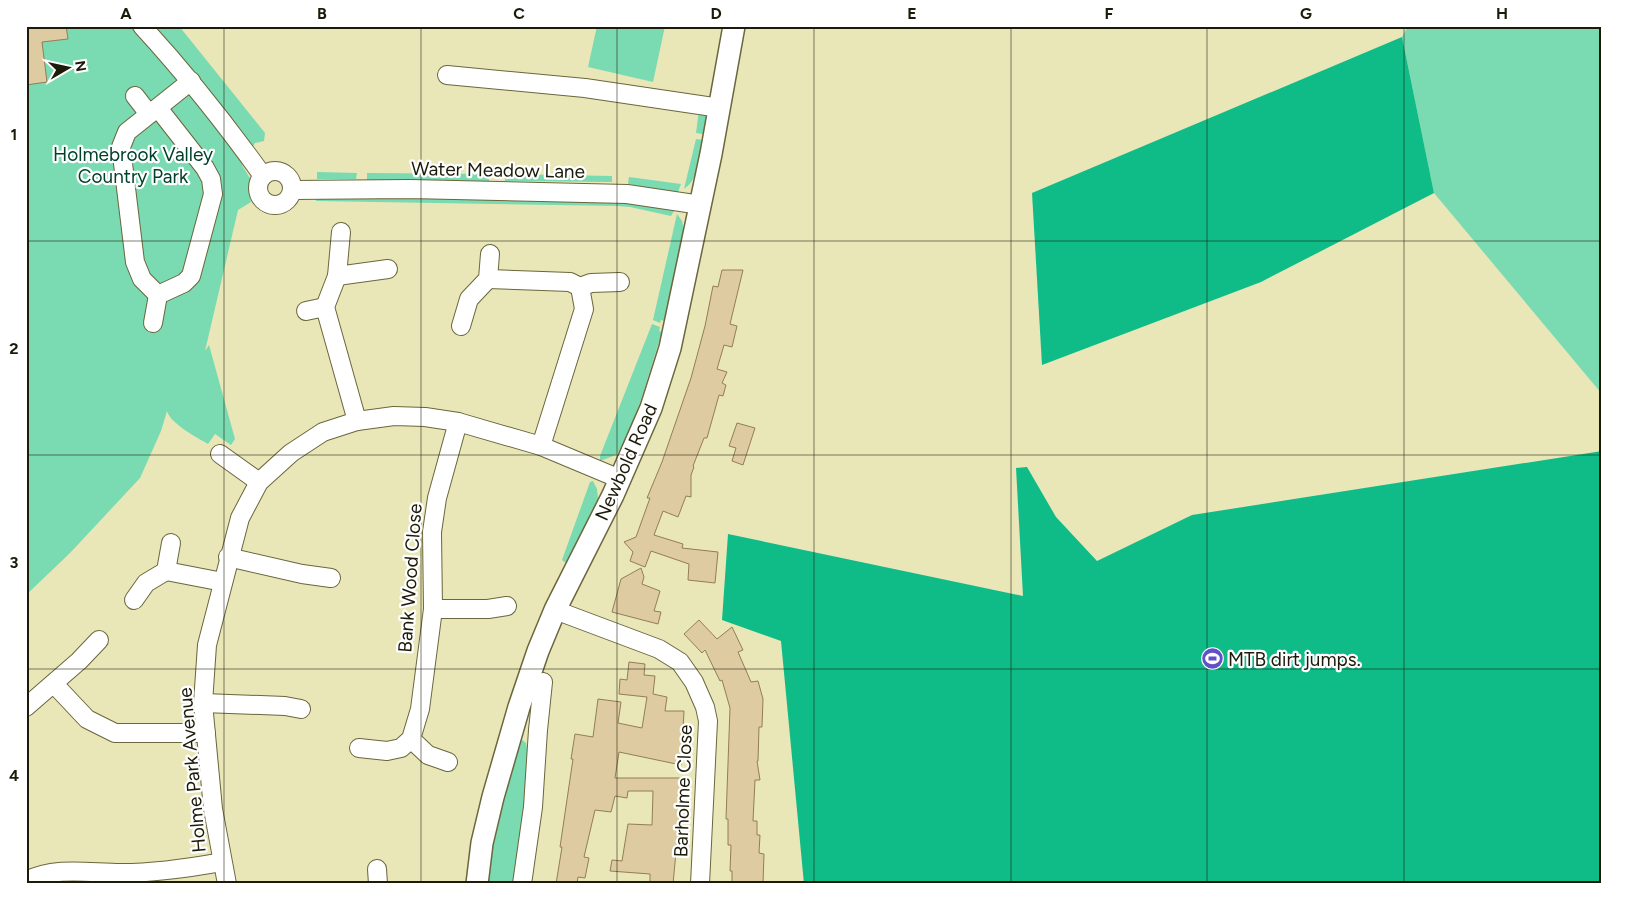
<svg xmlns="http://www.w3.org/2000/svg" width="1628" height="910" viewBox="0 0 1628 910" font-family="Figtree,sans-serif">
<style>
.green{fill:#7adab1}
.forest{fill:#0fbc88}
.building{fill:#dfcba1;stroke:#927e57}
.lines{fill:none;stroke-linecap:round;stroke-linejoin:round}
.minor-casing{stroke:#6a663d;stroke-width:20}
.major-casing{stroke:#6a663d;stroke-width:24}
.minor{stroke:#fff;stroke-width:18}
.major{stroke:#fff;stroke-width:21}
.grid{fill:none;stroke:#1c1b0a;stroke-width:1;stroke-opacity:0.55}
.labels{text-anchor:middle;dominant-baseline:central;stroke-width:4.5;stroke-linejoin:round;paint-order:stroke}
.park-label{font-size:19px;fill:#00412c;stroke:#fff}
.street-label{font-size:19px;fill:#1c1b0a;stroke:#fff}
.poi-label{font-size:19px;fill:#1c1b0a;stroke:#fff;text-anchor:start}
.neatline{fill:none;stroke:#1c1b0a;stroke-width:2}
.grid-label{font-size:16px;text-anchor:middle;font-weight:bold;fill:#1c1b0a}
</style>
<rect width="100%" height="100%" fill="#e9e6b8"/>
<!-- green -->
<g class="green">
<path d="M 26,26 L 179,26 L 265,133 L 264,141 L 255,143 L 242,165 L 251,180 L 249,185 L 251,202 L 238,210 L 205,351 L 209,345 L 235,439 L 231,445 L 215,434 L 208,444 C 196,437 170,423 167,411 L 161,431 L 140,478 L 70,553 L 26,595 Z"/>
<polygon points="597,26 665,26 653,82 588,67"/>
<polygon points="1408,26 1602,26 1602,394 1434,193 1402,37"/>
<polygon points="699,110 706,114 707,119 703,134 696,133"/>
<path d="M 696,139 L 703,140 C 699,158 700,178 684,189 Z"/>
<polygon points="317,172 357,173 356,179 317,179"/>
<polygon points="367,173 489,174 489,181 367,180"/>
<polygon points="505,174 612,176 612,182 505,181"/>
<polygon points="629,177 681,184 678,192 671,192 628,184"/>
<polygon points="316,194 609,199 667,209 674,211 671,216 630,207 618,206 316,201"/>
<polygon points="677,214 682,221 684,230 665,321 661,320 660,323 653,320"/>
<polygon points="652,324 660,327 659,331 662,332 640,403 623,446 616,455 600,461 600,456"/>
<polygon points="593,481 597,489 598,499 566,563 562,560 590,482"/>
<polygon points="521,739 526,743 528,754 520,854 513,884 486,884 493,835"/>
</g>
<!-- forest -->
<g class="forest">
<polygon points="1402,37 1434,193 1261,282 1042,365 1032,193"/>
<polygon points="1602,451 1602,884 804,884 781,641 722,620 728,534 1023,596 1016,468 1027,467 1056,517 1097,561 1192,515"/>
</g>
<!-- building -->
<g class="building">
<polygon points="26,26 66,26 68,39 42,42 47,82 26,85"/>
<polygon points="722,270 743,270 730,324 737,326 732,347 724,345 717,369 727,372 722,383 726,385 723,396 719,395 707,438 704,438 693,466 694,467 691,475 691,497 686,496 678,517 663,511 654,535 683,544 682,548 718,552 715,583 688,580 689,564 651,551 645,567 630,561 633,552 624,542 636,537 650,498 647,498 662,462 691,378 705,326 713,286 718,287"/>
<polygon points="737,423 755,428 743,465 732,461 736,448 729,446"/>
<polygon points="641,568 644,577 642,584 660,591 654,611 661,612 658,624 612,612 621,579"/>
<polygon points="699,620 717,639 732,627 743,650 738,652 751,682 758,681 763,699 762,727 759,727 758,761 757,761 760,780 755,780 753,821 757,821 757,835 760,835 759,853 764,854 763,884 732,884 732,871 730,871 731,845 728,845 728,819 726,819 730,708 722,680 720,681 705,650 702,653 684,634"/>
<polygon points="629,662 645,664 644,675 655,676 653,694 667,697 665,711 684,711 681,765 619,752 615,778 681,778 679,820 673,884 650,884 650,874 610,871 612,860 622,861 628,824 652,825 653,791 628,791 627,798 615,796 611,812 595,810 584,857 589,858 585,878 578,877 577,884 556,884 562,847 560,847 573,759 571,759 575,734 593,737 598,699 621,702 618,723 642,728 647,697 619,694 620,679 627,680"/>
</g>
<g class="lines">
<defs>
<g id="minor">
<path d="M 142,26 C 186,74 225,123 263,176"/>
<polyline points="447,75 585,88 720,108"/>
<polyline points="135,96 149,114"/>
<polyline points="158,108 205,168 211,179 213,194 191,276 184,283 158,295"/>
<circle cx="275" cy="188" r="17"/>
<polyline points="293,190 410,189 627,194 701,205"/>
<polyline points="341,232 337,276 325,307 357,421"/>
<polyline points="337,276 388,269"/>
<polyline points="488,279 570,282 580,287 591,283 620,282"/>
<polyline points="158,295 142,279 135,262 121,147 127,132 191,81"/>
<polyline points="306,311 325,307"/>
<polyline points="153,323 158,295"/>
<polyline points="461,326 469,299 488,279 490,254"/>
<polyline points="541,446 584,309 580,287"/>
<polyline points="220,454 259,482"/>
<polyline points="228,557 302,574 331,578"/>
<polyline points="166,571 223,582"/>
<polyline points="134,600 146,583 166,571 171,543"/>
<polyline points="433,609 488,609 507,606"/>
<polyline points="555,610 659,649 680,662 694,682 705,707 708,721 700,884"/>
<polyline points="54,684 87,719 115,733 206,733"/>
<polyline points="203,703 285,706 301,709"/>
<polyline points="26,707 79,661 99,640"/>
<polyline points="411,739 428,755 448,762"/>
<polyline points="359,748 387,751 401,748 411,739 420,709 433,609 432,532 437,498 458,422"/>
<polyline points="377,869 378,884"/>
<path d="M 26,881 C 56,866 89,873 121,873 C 155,873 189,868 222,862"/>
<polyline points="227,884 213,809 203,703 207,645 240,518 259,482 291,453 323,432 357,421 394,416 425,417 458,422 541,446 620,479"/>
<polyline points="522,884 533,807 538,730 543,682"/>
</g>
<polyline id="major" points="477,884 482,843 493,797 519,707 538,651 555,610 613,495 651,408 670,348 711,154 734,26"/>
</defs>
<!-- minor casing -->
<use href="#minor" class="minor-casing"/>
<!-- major casing -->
<use href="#major" class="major-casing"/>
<!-- minor -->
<use href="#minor" class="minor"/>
<!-- major -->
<use href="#major" class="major"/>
</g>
<!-- grid -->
<path class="grid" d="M 224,26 L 224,884M 421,26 L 421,884M 617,26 L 617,884M 814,26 L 814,884M 1011,26 L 1011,884M 1207,26 L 1207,884M 1404,26 L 1404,884M 26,241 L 1602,241M 26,455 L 1602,455M 26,669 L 1602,669"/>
<!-- icons -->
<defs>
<symbol id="stadium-disc" viewBox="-11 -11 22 22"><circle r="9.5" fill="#6150c9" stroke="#fff"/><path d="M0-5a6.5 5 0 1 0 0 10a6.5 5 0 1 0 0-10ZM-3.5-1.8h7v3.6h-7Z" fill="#fff"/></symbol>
</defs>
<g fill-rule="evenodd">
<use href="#stadium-disc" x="1200" y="646" width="25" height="25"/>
</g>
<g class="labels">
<!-- park labels -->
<g class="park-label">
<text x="133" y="154">Holmebrook Valley<tspan x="133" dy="22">Country Park</tspan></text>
</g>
<!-- street labels -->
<g class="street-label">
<text transform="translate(498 170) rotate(1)">Water Meadow Lane</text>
<text transform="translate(626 462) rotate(-66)">Newbold Road</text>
<text transform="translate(410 578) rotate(-86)">Bank Wood Close</text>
<text transform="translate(192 770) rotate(-95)">Holme Park Avenue</text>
<text transform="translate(683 791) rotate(-88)">Barholme Close</text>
</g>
<!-- poi labels -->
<g class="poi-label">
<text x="1228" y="659">MTB dirt jumps.</text>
</g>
</g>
<!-- border -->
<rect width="1628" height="910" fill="none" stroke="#ffffff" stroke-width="55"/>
<!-- north arrow -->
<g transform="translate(68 68) rotate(81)" stroke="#ffffff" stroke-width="4" paint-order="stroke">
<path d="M0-4L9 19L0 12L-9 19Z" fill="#1c1b0a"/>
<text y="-8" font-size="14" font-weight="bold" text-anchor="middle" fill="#1c1b0a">N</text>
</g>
<rect x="28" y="28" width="1572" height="854" class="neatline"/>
<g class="grid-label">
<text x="126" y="19">A</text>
<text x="322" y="19">B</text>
<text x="519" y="19">C</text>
<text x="716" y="19">D</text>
<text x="912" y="19">E</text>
<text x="1109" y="19">F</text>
<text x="1306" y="19">G</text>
<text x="1502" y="19">H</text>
<text x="14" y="140">1</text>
<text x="14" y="354">2</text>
<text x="14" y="568">3</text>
<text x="14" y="781">4</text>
</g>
</svg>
